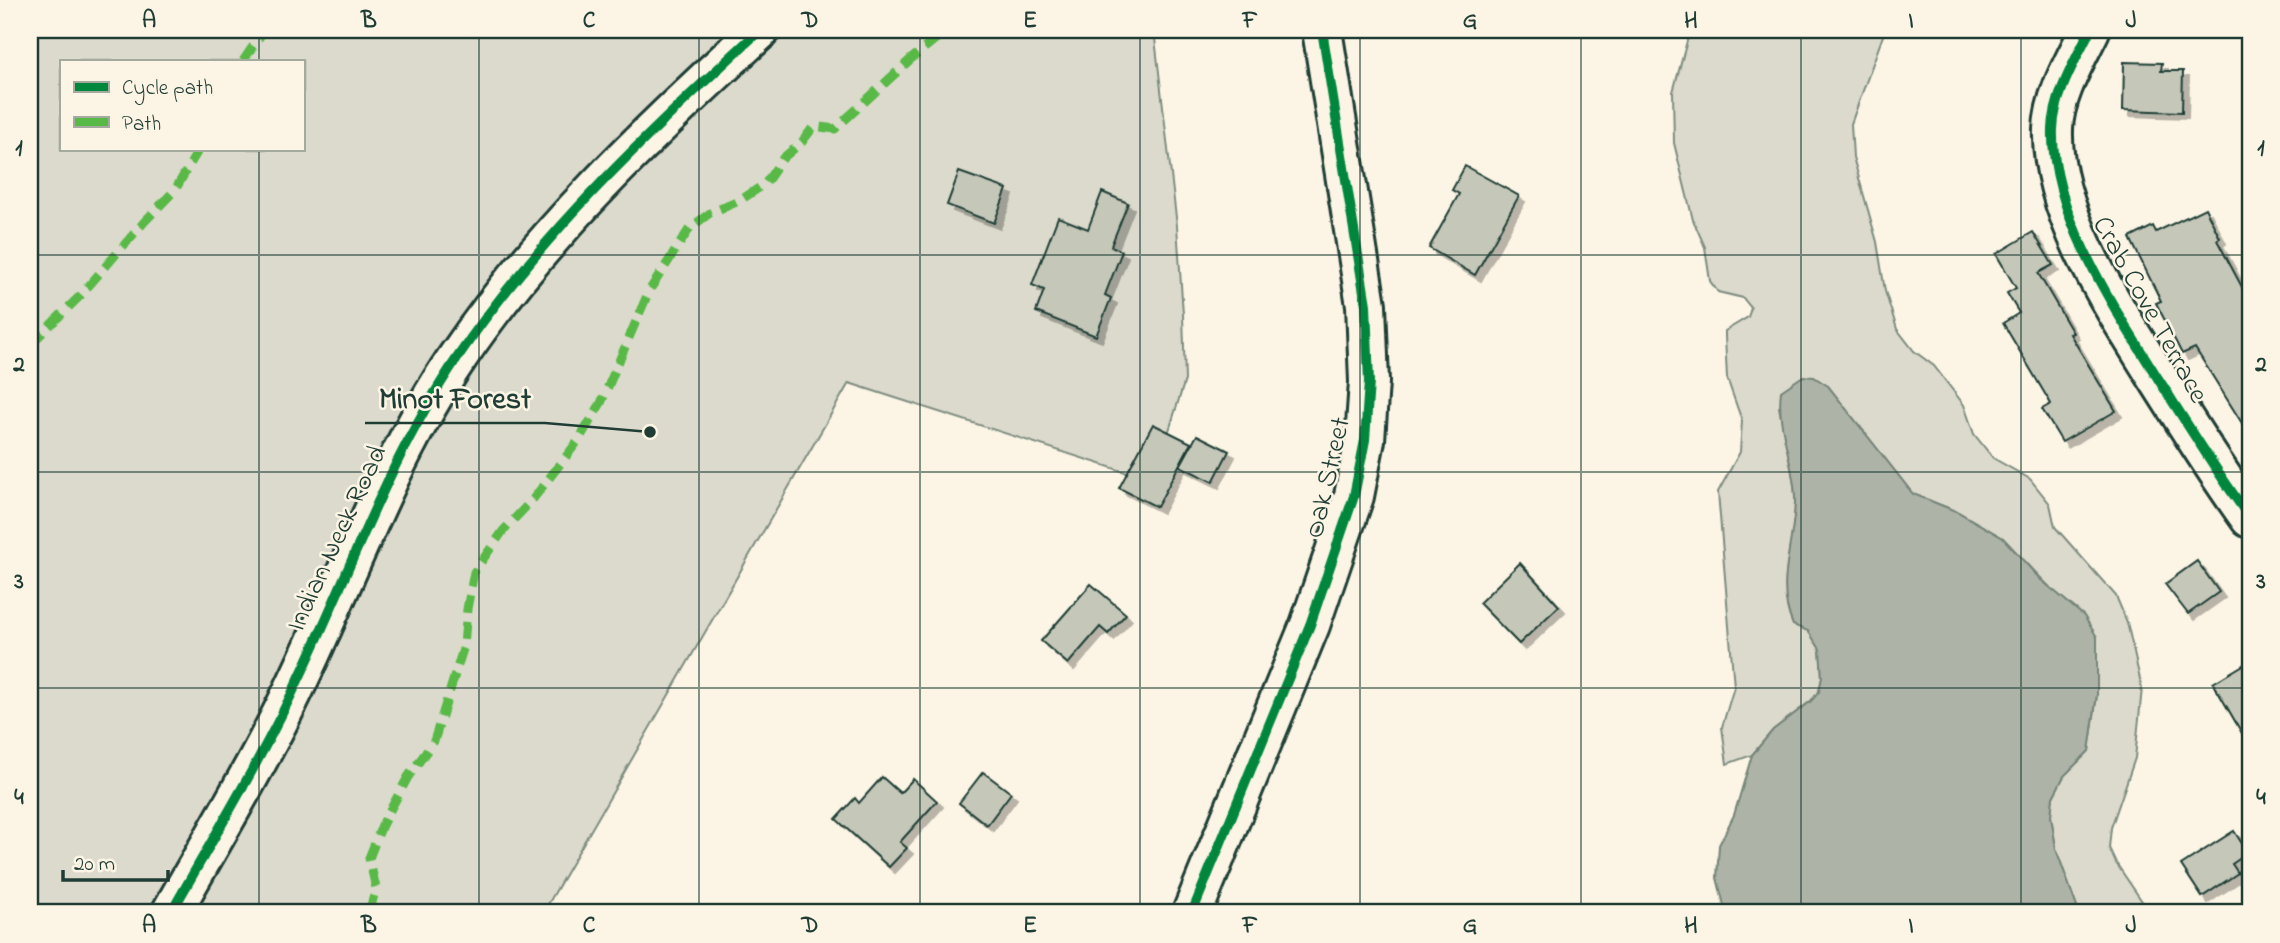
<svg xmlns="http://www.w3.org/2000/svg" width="2280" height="943" viewBox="0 0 2280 943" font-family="'Indie Flower',sans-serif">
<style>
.green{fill:#dcdacc;stroke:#7e8c80;stroke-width:2;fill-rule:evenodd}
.water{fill:#aeb3a7;stroke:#758479;stroke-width:2}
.building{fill:#c5c7b9;stroke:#1f3d34;stroke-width:2;filter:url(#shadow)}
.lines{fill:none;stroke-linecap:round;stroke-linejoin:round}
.minor-casing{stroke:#1f3d34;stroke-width:44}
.minor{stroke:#fcf5e5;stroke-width:38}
.quiet{stroke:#58b947;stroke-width:9;stroke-dasharray:18 9;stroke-linecap:butt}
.cycleway-casing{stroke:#fcf5e5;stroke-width:15}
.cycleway{stroke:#00873e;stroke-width:10}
.grid{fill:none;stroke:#1f3d34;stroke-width:2;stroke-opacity:0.55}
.labels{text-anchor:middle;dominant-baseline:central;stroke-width:5;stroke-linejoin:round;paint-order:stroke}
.street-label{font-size:28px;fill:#1f3d34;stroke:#fcf5e5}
.leader{fill:none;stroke:#1f3d34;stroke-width:2.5}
.callout-dot{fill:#1f3d34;stroke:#fcf5e5;stroke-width:2.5}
.callout-label{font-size:30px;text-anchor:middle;font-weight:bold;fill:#1f3d34;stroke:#fcf5e5;stroke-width:5;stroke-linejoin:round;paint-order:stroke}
.neatline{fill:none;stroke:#1f3d34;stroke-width:2.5}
.grid-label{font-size:23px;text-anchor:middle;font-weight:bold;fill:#1f3d34}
</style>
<defs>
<filter id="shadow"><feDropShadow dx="6" dy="6" stdDeviation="0" flood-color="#0004"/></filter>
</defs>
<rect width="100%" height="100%" fill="#fcf5e5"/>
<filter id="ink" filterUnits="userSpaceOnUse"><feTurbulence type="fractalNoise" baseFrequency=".0143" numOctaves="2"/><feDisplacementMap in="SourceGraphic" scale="14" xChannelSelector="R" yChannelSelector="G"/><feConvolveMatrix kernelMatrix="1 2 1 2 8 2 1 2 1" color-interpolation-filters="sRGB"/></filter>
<g filter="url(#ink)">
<!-- green -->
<g class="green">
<path d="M 30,30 L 1154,30 L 1177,226 L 1183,314 L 1185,380 L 1153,481 L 849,383 L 543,913 L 30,913 ZM 61,61 L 303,61 L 303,149 L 61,149 Z"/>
<path d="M 1690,30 L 1885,30 L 1851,124 L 1853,157 L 1877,242 L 1885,291 L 1897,329 L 1914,351 L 1934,366 L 1964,405 L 1974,434 L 1993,458 L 2030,479 L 2050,504 L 2055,527 L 2116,596 L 2127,622 L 2142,688 L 2135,758 L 2111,828 L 2109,848 L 2116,863 L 2150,913 L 2079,913 L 2056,849 L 2051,816 L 2053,797 L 2064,776 L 2089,751 L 2097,695 L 2097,637 L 2003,538 L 1958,512 L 1913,494 L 1828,386 L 1779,407 C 1784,434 1794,470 1795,497 C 1797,540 1774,582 1793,625 L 1808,630 L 1820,649 L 1822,677 L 1819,692 L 1811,701 L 1773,730 L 1752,755 L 1727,764 L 1722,727 L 1734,687 L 1718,492 L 1740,452 L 1742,421 L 1727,378 L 1725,336 L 1725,331 L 1748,317 L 1751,308 L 1743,298 L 1718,292 L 1710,281 L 1705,247 L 1693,220 L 1674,143 L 1673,92 Z"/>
</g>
<!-- water -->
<path class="water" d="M 1803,376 L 1814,377 L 1828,386 L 1913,494 L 1958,512 L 2003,538 L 2040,579 L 2084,616 L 2097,637 L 2097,694 L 2089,751 L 2064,776 L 2053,797 L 2051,816 L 2056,849 L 2079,913 L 1726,913 L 1717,878 L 1719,845 L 1734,815 L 1752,755 L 1773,730 L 1811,701 L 1819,692 L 1822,677 L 1820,649 L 1808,631 L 1793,625 C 1774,583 1796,540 1795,497 C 1794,462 1776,427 1781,391 Z"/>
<!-- building -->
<g class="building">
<polygon points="2124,62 2162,63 2161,71 2183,71 2182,112 2123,110"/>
<polygon points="1465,166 1519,196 1475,275 1429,248 1459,194 1452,190"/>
<polygon points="959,172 1007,189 994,223 947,205"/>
<polygon points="1102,192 1128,203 1111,246 1122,251 1105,295 1111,298 1096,336 1036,312 1044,290 1032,285 1058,217 1088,229"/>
<polygon points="2205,208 2220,238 2217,240 2250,302 2250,436 2195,348 2182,354 2156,303 2161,301 2130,238 2153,226 2156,232"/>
<polygon points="2033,232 2053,265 2038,273 2073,333 2070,334 2116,411 2062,442 2042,409 2051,404 2003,323 2019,313 2007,293 2016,288 1996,254"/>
<polygon points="1153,424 1191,443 1157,507 1119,488"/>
<polygon points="1197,435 1229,451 1213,482 1180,466"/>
<polygon points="2197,561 2219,592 2188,614 2165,584"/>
<polygon points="1520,563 1559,606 1519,644 1479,603"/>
<polygon points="1091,584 1126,614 1108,634 1100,627 1068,664 1041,641"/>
<polygon points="2250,661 2250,747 2213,683"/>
<polygon points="983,772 1011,793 987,825 959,803"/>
<polygon points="882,777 900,793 913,779 937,801 900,842 907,848 889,867 836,819 855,798 859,803"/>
<polygon points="2234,831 2248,853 2232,864 2238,873 2202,897 2181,865"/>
</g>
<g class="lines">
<defs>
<g id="minor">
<path d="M 2090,30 C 2076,59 2054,95 2053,129 C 2050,213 2116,311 2159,380 C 2189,427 2218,474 2250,518"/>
<path d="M 171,913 C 216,833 264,755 302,672 C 352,566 391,455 457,358 C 540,235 651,130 760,30"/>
<polyline points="1192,913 1310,625 1354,496 1365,440 1369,382 1366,305 1322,30"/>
</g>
</defs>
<!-- minor casing -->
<use href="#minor" class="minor-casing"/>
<!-- minor -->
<use href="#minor" class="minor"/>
<!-- quiet -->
<g class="quiet">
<polyline points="243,61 264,30"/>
<polyline points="30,345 79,297 145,221 175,190 199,149"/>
<polyline points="369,913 376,888 369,858 382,825 408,777 434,741 464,646 467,609 474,572 503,531 533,499 578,441 601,403 649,291 690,228 710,213 739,201 765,184 783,158 802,142 814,126 835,129 911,59 947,30"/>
</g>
<defs>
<g id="cycleway">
<path d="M 2090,30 C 2076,59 2054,95 2053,129 C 2050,213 2116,311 2159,380 C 2189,427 2218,474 2250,518"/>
<path d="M 171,913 C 216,833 264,755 302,672 C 352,566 391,455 457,358 C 540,235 651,130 760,30"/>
<polyline points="1192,913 1310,625 1354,496 1365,440 1369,382 1366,305 1322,30"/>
</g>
</defs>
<!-- cycleway casing -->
<use href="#cycleway" class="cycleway-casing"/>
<!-- cycleway -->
<use href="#cycleway" class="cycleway"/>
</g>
</g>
<!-- grid -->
<path class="grid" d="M 259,30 L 259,61M 479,30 L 479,913M 699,30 L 699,913M 920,30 L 920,913M 1140,30 L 1140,913M 1360,30 L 1360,913M 1581,30 L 1581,913M 1801,30 L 1801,913M 2021,30 L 2021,913M 259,149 L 259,913M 30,255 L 2250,255M 30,472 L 2250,472M 30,688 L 2250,688"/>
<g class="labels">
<!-- street labels -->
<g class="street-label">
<text transform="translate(2149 310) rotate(61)">Crab Cove Terrace</text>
<text transform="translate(1329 478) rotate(-77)">Oak Street</text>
<text transform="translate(338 539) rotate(-65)">Indian Neck Road</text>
</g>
</g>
<!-- callouts -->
<path class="leader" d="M650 432L545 423H365"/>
<circle class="callout-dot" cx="650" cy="432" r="7"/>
<g class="callout-label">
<text x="455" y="408">Minot Forest</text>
</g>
<!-- margin -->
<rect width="2280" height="943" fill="none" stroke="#fcf5e5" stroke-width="77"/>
<!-- legend -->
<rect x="60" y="60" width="245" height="91" fill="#fcf5e5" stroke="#a4ab9e" stroke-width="2"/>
<rect x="74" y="82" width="35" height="10" fill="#00873e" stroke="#a4ab9e" stroke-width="2"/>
<text x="122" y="94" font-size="21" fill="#1f3d34">Cycle path</text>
<rect x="74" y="117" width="35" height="10" fill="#58b947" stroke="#a4ab9e" stroke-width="2"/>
<text x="122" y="130" font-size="21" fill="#1f3d34">Path</text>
<!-- scale -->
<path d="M63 870v10h105v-10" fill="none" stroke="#1f3d34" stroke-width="3.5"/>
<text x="74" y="870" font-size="21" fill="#1f3d34" stroke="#fcf5e5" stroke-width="5" paint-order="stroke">20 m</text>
<rect x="38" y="38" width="2204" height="866" class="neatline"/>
<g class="grid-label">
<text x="149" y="27">A</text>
<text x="369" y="27">B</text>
<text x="589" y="27">C</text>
<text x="810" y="27">D</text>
<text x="1030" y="27">E</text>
<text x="1250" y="27">F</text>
<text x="1470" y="27">G</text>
<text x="1691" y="27">H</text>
<text x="1911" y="27">I</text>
<text x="2131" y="27">J</text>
<text x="19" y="155">1</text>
<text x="2261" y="155">1</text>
<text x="19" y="371">2</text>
<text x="2261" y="371">2</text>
<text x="19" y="588">3</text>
<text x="2261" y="588">3</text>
<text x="19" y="804">4</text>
<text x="2261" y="804">4</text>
<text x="149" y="932">A</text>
<text x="369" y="932">B</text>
<text x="589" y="932">C</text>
<text x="810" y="932">D</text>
<text x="1030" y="932">E</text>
<text x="1250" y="932">F</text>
<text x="1470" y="932">G</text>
<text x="1691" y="932">H</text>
<text x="1911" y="932">I</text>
<text x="2131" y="932">J</text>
</g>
</svg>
